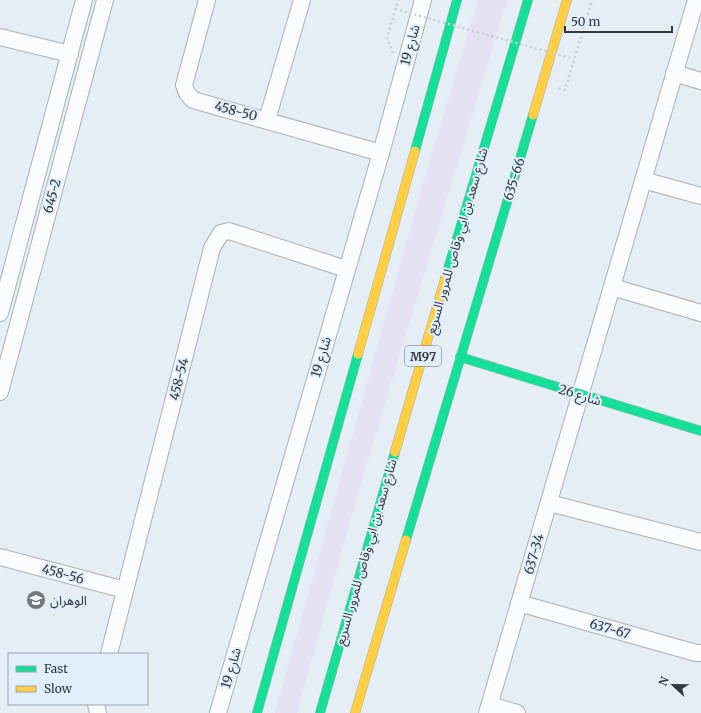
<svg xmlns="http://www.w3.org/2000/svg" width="701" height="713" viewBox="0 0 701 713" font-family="Merriweather,'Noto Sans Arabic',serif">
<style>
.grass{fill:#e5e1f5}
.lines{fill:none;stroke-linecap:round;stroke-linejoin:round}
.street-casing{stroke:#aab0b5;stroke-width:18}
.fast-casing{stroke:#aab0b5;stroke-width:10}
.slow-casing{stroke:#aab0b5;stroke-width:10}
.path{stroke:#cdcfd2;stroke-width:2.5;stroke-dasharray:2 3;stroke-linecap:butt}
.street{stroke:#fbfcfe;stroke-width:16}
.fast{stroke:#16e098;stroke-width:9}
.slow{stroke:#ffcf43;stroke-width:9}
.path-bridge{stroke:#cdcfd2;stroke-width:2.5;stroke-dasharray:2 3;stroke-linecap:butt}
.labels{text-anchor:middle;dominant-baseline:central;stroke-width:4;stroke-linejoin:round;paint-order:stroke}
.shield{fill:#e0effb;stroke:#676f76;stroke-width:1}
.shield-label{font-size:12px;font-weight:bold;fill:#33383d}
.street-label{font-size:13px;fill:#33383d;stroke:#e0effb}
.poi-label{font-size:13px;fill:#33383d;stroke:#e0effb;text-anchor:start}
</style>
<rect width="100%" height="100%" fill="#e6eef5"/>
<!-- grass -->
<polygon class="grass" points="478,0 507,0 359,490 297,713 275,713 421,190"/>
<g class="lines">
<defs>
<g id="street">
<polyline points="207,0 184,85 187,93 193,100 381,153"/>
<polyline points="0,37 70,54"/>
<polyline points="674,73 701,81"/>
<polyline points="267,120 302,0"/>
<polyline points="643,180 701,196"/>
<polyline points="612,287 701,313"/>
<polyline points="0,313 84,0"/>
<polyline points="0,392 105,0"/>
<polyline points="549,503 701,542"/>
<polyline points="0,557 125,590"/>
<polyline points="519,603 696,653 701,653"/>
<polyline points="109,654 212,248 221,233 229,231 346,269"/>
<polyline points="96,704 98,713"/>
<polyline points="490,705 517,713"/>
<polyline points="218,713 381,153 423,0"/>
<polyline points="487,713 696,0"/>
</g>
<g id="fast">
<polyline points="415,151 457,0"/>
<polyline points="445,279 528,0"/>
<polyline points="460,357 701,431"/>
<polyline points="406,540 533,115"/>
<polyline points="257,713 358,354"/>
<polyline points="320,713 395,452"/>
</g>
<g id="slow">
<polyline points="533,115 567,0"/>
<polyline points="358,354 415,151"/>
<polyline points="395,452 445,279"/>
<polyline points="355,713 406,540"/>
</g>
</defs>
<!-- street casing -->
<use href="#street" class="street-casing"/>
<!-- fast casing -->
<use href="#fast" class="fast-casing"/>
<!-- slow casing -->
<use href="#slow" class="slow-casing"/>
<!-- path -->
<g class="path">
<polyline points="393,53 387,38 398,0"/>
<polyline points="559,88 565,90 592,0"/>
</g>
<!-- street -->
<use href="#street" class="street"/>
<!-- fast -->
<use href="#fast" class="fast"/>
<!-- slow -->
<use href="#slow" class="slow"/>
<!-- path-bridge -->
<polyline class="path-bridge" points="395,9 574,59"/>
</g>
<!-- icons -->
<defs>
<symbol id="school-disc" viewBox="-11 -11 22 22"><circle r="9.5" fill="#72787d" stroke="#e0effb"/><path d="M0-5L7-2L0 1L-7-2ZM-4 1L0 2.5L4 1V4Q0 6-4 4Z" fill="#fff"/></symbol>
</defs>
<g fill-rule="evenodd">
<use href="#school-disc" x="25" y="589" width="22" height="22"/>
</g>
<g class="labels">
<!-- shield labels -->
<rect class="shield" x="405" y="346" width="36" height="20" rx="3"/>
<g class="shield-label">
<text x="423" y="356">M97</text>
</g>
<!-- street labels -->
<g class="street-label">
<text transform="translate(410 45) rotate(-75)">شارع 19</text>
<text transform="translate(236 111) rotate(15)">458-50</text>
<text transform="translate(514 179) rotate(-73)">635-66</text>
<text transform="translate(52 196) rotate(-75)">645-2</text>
<text transform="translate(457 241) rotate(-74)">شارع سعد بن ابي وقاص للمرور السريع</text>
<text transform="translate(321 357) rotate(-74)">شارع 19</text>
<text transform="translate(179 379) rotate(-76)">458-54</text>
<text transform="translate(580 395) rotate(17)">شارع 26</text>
<text transform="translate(366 552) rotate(-74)">شارع سعد بن ابي وقاص للمرور السريع</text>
<text transform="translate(534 554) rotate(-74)">637-34</text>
<text transform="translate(63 574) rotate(15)">458-56</text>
<text transform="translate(610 629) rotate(16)">637-67</text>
<text transform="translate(231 668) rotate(-74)">شارع 19</text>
</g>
<!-- poi labels -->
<g class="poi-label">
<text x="50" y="600">الوهران</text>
</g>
</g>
<!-- legend -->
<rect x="8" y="653" width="140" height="52" fill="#e0effb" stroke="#9ba6af"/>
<rect x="16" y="666" width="20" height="6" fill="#16e098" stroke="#9ba6af"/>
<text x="44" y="673" font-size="12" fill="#33383d">Fast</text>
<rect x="16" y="686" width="20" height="6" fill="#ffcf43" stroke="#9ba6af"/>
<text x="44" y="693" font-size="12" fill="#33383d">Slow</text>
<!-- north arrow -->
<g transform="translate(673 685) rotate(292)" stroke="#e0effb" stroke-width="3" paint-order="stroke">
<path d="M0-3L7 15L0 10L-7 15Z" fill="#33383d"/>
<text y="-6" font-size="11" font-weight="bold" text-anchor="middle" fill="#33383d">N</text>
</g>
<!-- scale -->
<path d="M565 26v6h107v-6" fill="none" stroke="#33383d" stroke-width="2"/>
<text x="571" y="26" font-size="12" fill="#33383d" stroke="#e0effb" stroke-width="3" paint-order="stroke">50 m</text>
</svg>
